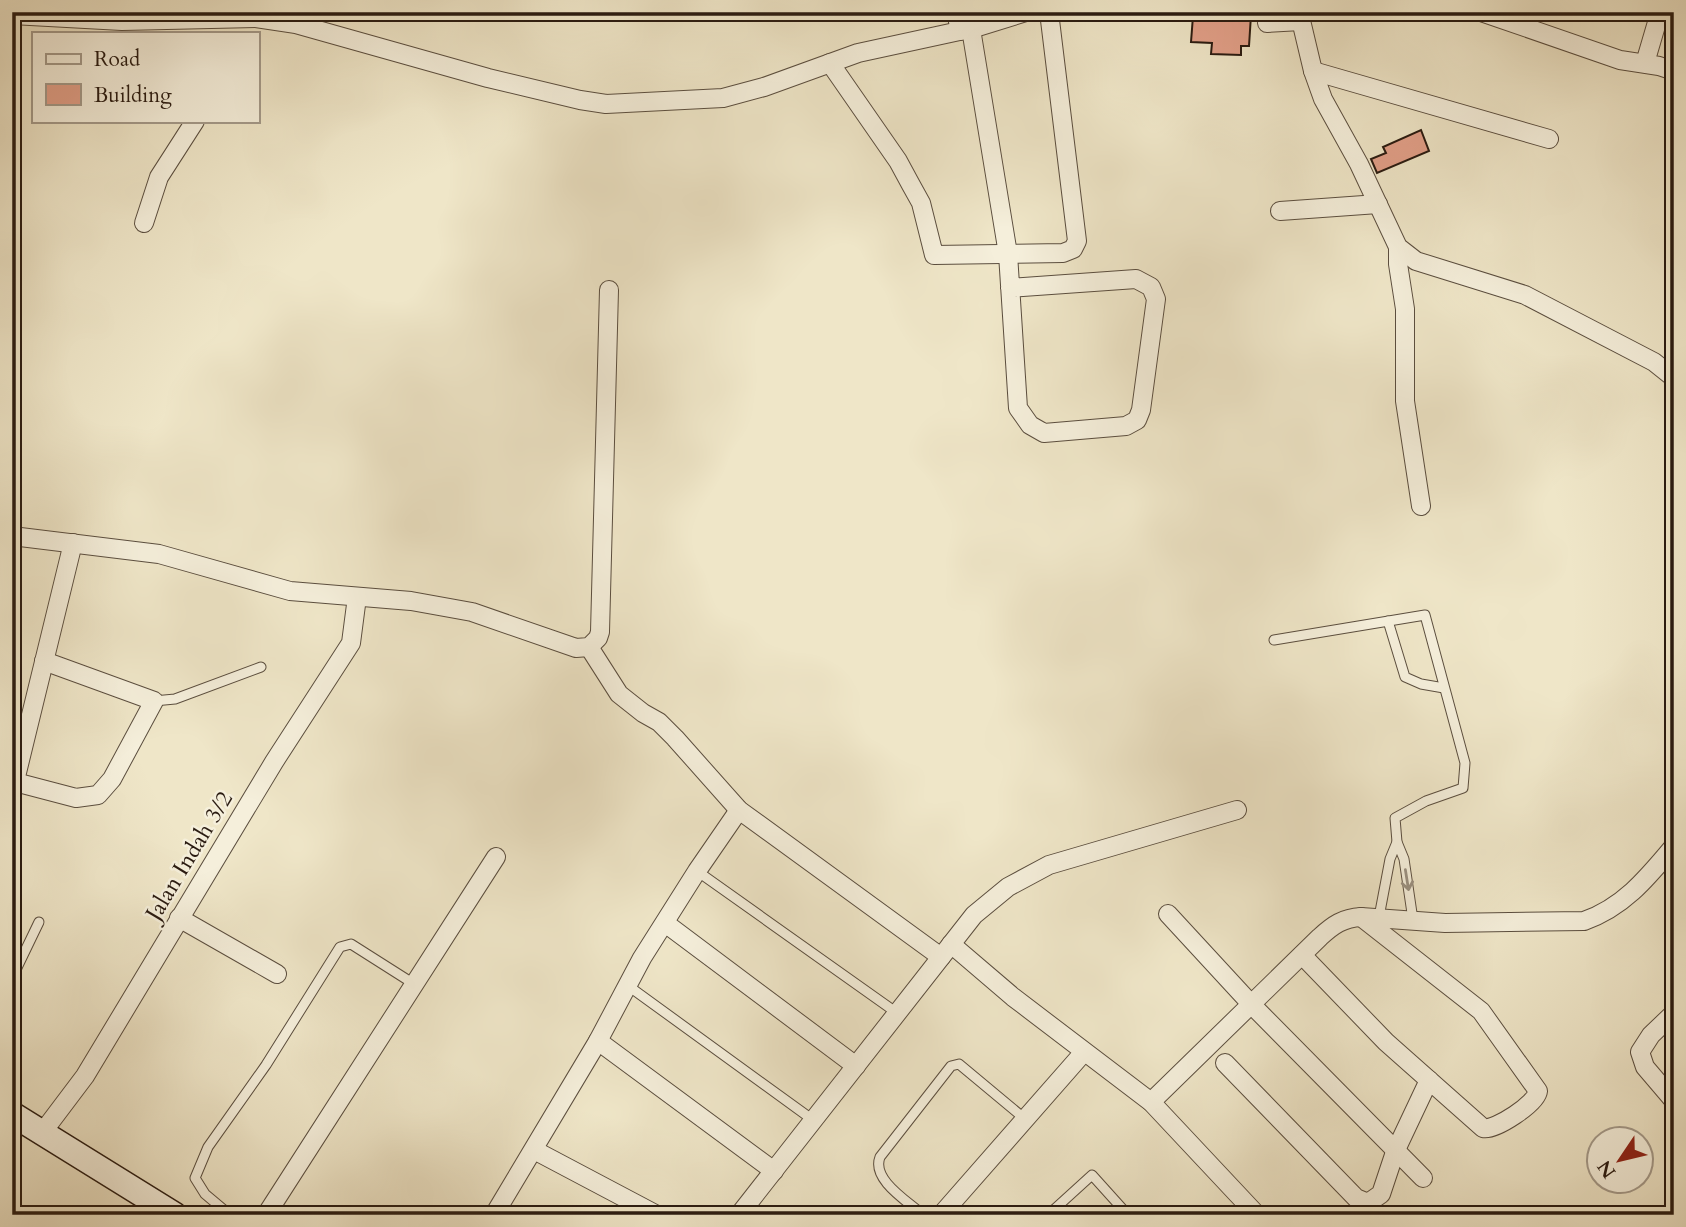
<svg xmlns="http://www.w3.org/2000/svg" width="1686" height="1227" viewBox="0 0 1686 1227" font-family="Cardo,serif">
<style>
.building{fill:#e2a089;stroke:#2a1b11;stroke-width:2}
.lines{fill:none;stroke-linecap:round;stroke-linejoin:round}
.lane-casing{stroke:#5b4e3f;stroke-width:11}
.street-casing{stroke:#5b4e3f;stroke-width:20}
.secondary-casing{stroke:#2a1b11;stroke-width:27}
.lane{stroke:#f5efdb;stroke-width:9}
.street{stroke:#f5efdb;stroke-width:18}
.secondary{stroke:#f5efdb;stroke-width:24}
.oneway{stroke:#9a9080}
.labels{text-anchor:middle;dominant-baseline:central;stroke-width:5;stroke-linejoin:round;paint-order:stroke}
.street-label{font-size:23px;fill:#2a1b11;stroke:#f5efdb}
</style>
<rect width="100%" height="100%" fill="#efe6c8"/>
<filter id="stains"><feTurbulence type="fractalNoise" baseFrequency=".00286" numOctaves="4"/><feColorMatrix values="0 0 0 0 .2 0 0 0 0 .09 0 0 0 0 .02 0 0 0 .5 -.17"/></filter>
<radialGradient id="worn" r=".72"><stop offset=".6" stop-color="#630" stop-opacity="0"/><stop offset="1" stop-color="#630" stop-opacity=".3"/></radialGradient>
<!-- building -->
<g class="building">
<polygon points="1211,12 1251,15 1249,46 1241,46 1241,55 1211,54 1212,43 1191,42 1193,16 1211,17"/>
<polygon points="1421,130 1429,151 1377,173 1371,159 1386,153 1383,147"/>
</g>
<g class="lines">
<defs>
<g id="lane">
<polyline points="1388,621 1405,677 1421,684 1444,688"/>
<polyline points="1274,640 1425,615 1465,763 1463,788 1426,801 1395,818 1397,842 1404,859 1413,920"/>
<polyline points="154,701 175,699 261,667"/>
<polyline points="697,871 897,1013"/>
<polyline points="1379,917 1390,859 1397,842"/>
<polyline points="12,978 39,922"/>
<polyline points="627,985 813,1120"/>
<polyline points="230,1215 205,1194 195,1178 208,1147 266,1065 340,947 351,944 414,984"/>
<path d="M 923,1215 C 909,1202 871,1180 880,1157 L 951,1066 L 959,1064 L 1025,1119"/>
<polyline points="1048,1215 1092,1175 1128,1215"/>
</g>
<g id="street">
<polyline points="956,12 960,31"/>
<polyline points="1299,12 1313,71 1323,99 1359,164 1398,247 1416,261 1525,295 1654,362 1674,378"/>
<polyline points="1481,12 1620,60 1659,66 1674,71"/>
<polyline points="12,15 122,21 256,18 296,24 488,78 580,100 606,104 723,98 764,87 858,53 978,27 1026,12"/>
<polyline points="1267,23 1301,21"/>
<polyline points="971,29 1008,254 1018,408 1030,425 1044,433 1126,426 1137,420 1141,410 1156,299 1151,287 1136,279 1010,288"/>
<polyline points="830,63 898,161 911,185 921,203 934,255 1063,253 1073,249 1077,241 1049,12"/>
<polyline points="1645,63 1660,12"/>
<polyline points="1313,71 1549,139"/>
<polyline points="1280,211 1378,204"/>
<polyline points="144,223 159,177 195,121"/>
<polyline points="1398,247 1398,264 1405,309 1405,401 1421,506"/>
<polyline points="12,536 159,554 290,591 411,601 472,612 576,648 589,647 598,638 600,632 609,290"/>
<polyline points="589,647 619,694 643,713 659,722 675,738 739,810 941,957"/>
<polyline points="15,782 76,798 98,795 112,779 154,701 44,661"/>
<polyline points="12,793 73,543"/>
<polyline points="1168,914 1251,1004 1423,1178"/>
<polyline points="179,918 277,974"/>
<polyline points="665,923 856,1066"/>
<polyline points="951,944 1013,997 1151,1102 1257,1215"/>
<path d="M 1302,955 L 1386,1042 L 1483,1128 C 1495,1131 1537,1103 1538,1091 L 1481,1011 L 1361,917"/>
<polyline points="1674,1013 1651,1035 1640,1052 1645,1067 1674,1101"/>
<polyline points="598,1041 774,1171"/>
<polyline points="1225,1063 1356,1198 1368,1203 1381,1194 1395,1152 1429,1080"/>
<path d="M 1151,1102 L 1320,937 C 1333,925 1343,918 1361,917 L 1445,923 L 1584,921 C 1624,907 1648,877 1674,846"/>
<polyline points="42,1133 85,1076 274,762 351,643 357,597"/>
<polyline points="534,1150 657,1215"/>
<polyline points="266,1215 496,857"/>
<polyline points="494,1215 598,1041 642,958 697,871 739,810"/>
<polyline points="739,1215 974,915 1008,887 1049,865 1237,810"/>
<polyline points="941,1215 1084,1052"/>
</g>
<polyline id="secondary" points="12,1114 175,1215"/>
</defs>
<!-- lane casing -->
<use href="#lane" class="lane-casing"/>
<!-- street casing -->
<use href="#street" class="street-casing"/>
<!-- secondary casing -->
<use href="#secondary" class="secondary-casing"/>
<!-- lane -->
<use href="#lane" class="lane"/>
<!-- street -->
<use href="#street" class="street"/>
<!-- secondary -->
<use href="#secondary" class="secondary"/>
</g>
<!-- one-way arrows -->
<defs><path id="oneway-shaft" d="M-6 0H5M1.5-3L5.5 0L1.5 3" fill="none" stroke-width="1.6" stroke-linecap="round" stroke-linejoin="round" transform="scale(1.75)"/></defs>
<use class="oneway" href="#oneway-shaft" transform="translate(1407 880) rotate(81)"/>
<g class="labels">
<!-- street labels -->
<g class="street-label">
<text transform="translate(189 856) rotate(-59)">Jalan Indah 3/2</text>
</g>
</g>
<!-- margin -->
<rect width="1686" height="1227" fill="none" stroke="#efe6c8" stroke-width="42"/>
<rect x="14" y="14" width="1658" height="1199" fill="none" stroke="#2a1b11" stroke-width="3.5"/>
<rect x="21" y="21" width="1644" height="1185" fill="none" stroke="#2a1b11" stroke-width="2"/>
<!-- legend -->
<rect x="32" y="32" width="228" height="91" fill="#f5efdb" stroke="#a49a8a" stroke-width="2"/>
<rect x="46" y="54" width="35" height="10" fill="#f5efdb" stroke="#a49a8a" stroke-width="2"/>
<text x="94" y="66" font-size="21" fill="#2a1b11">Road</text>
<rect x="46" y="84" width="35" height="21" fill="#e2a089" stroke="#a49a8a" stroke-width="2"/>
<text x="94" y="102" font-size="21" fill="#2a1b11">Building</text>
<!-- north arrow -->
<g transform="translate(1620 1160) rotate(235)"><circle r="33" fill="#f5efdb" stroke="#a49a8a" stroke-width="2"/>
<path d="M0-5L12 26L0 18L-12 26Z" fill="#8f2418"/>
<text y="-10" font-size="19" font-weight="bold" text-anchor="middle" fill="#2a1b11">N</text>
</g>
<rect width="100%" height="100%" filter="url(#stains)"/>
<rect width="100%" height="100%" fill="url(#worn)"/>
</svg>
